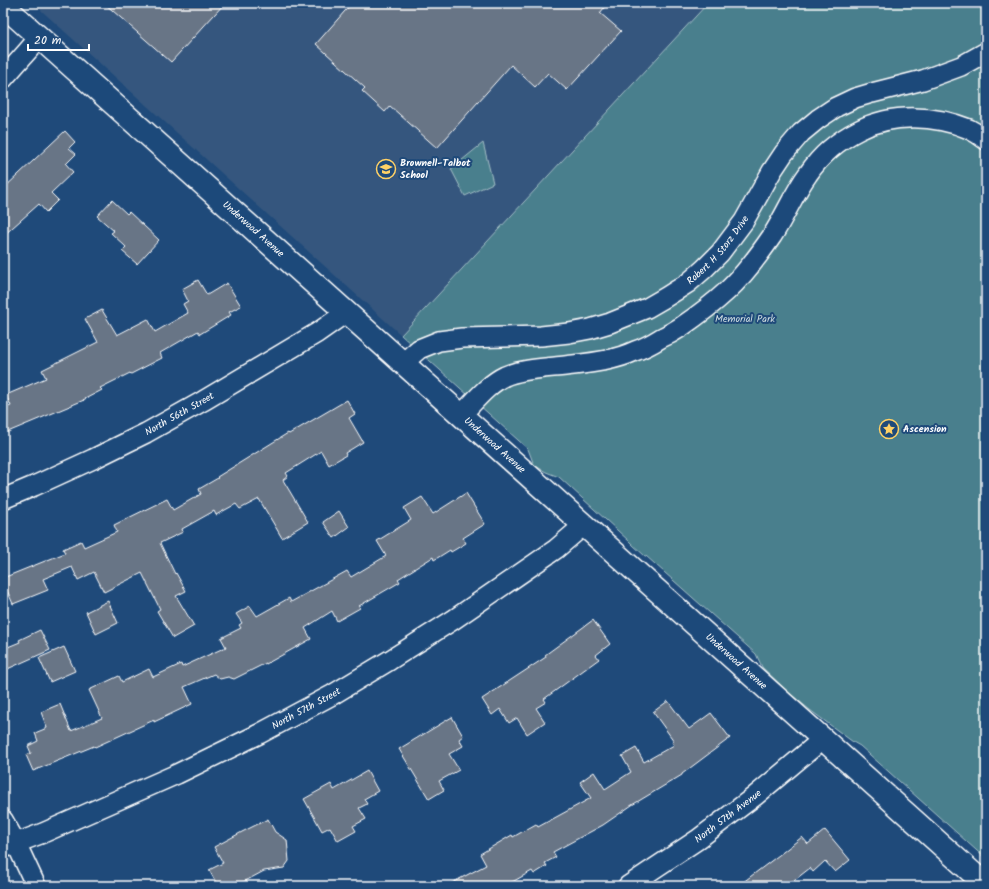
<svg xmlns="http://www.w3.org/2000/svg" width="989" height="889" viewBox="0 0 989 889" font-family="Kalam,sans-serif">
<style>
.built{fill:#35577e}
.green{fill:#4a7f8d;stroke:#a4bfc6}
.building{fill:#677486;stroke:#fff}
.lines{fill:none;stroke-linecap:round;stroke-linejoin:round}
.street-casing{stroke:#fff;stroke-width:22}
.secondary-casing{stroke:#fff;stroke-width:25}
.street{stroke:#1f4a7a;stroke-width:19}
.secondary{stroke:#1f4a7a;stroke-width:22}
.labels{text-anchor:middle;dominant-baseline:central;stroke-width:4;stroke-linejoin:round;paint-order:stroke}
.poi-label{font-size:10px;font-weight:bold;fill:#fff;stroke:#1f4a7a;text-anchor:start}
.street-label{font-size:10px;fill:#fff;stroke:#1f4a7a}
.park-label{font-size:10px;fill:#d2dfe2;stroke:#1f4a7a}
</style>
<rect width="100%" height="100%" fill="#1f4a7a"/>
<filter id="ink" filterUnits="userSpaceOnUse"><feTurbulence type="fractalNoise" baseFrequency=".025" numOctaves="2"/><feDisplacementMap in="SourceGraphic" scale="8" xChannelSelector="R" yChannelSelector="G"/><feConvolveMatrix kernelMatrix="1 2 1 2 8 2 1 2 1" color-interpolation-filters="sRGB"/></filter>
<g filter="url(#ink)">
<!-- built -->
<polygon class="built" points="33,3 708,3 401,335"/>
<!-- green -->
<g class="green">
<polygon points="708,3 986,3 986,859 860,746 853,742 810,710 787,691 762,667 756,654 646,556 645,556 633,545 629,541 559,477 546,472 534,465 528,449 401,335"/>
<polygon points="483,143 493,183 465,196 451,169"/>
</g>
<!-- building -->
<g class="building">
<polygon points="104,3 225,3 171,62"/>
<polygon points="352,3 608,3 600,13 621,31 567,90 548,73 535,87 511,65 437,148 390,106 385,112 362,91 365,88 316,44"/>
<polygon points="65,131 75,142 69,148 76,154 66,164 73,172 51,193 58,200 46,212 39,204 3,236 3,189"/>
<polygon points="112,200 127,214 129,212 159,240 137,264 122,251 126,247 111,233 114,231 97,216"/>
<polygon points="198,280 207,295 227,283 241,306 229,312 231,315 200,334 198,331 160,353 162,358 131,374 130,373 100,388 102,390 83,400 84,400 3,434 3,409 11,406 6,395 46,378 42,370 98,342 85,319 102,310 117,335 148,319 155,332 188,313 183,304 188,301 182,289"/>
<polygon points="347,400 355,414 349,418 363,442 345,453 346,455 329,465 321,451 286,473 288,476 283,480 308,522 282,538 259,499 240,509 236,504 216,515 214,511 182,529 183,532 160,543 175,574 176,573 186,591 176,596 194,626 173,638 157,611 160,609 142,573 104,592 94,572 78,580 72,567 43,579 48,590 13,604 3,581 3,578 65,553 63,549 81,541 84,547 117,532 114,525 167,499 173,510 201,494 199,489 218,478 217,477 288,433 289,434"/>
<polygon points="466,493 485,524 463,538 466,543 451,552 450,550 434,560 433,557 398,579 400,582 359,606 360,608 337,621 332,611 305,628 311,639 266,664 266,663 234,679 228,677 220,679 214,674 184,687 192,704 154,722 154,720 95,747 94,746 33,771 26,755 31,753 28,746 38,741 35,733 47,728 41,712 60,704 71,731 102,718 89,690 119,676 122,682 149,669 153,677 181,664 182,667 226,647 221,638 241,628 239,625 242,623 236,614 250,606 257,616 289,598 291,602 347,571 351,577 386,556 377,541 411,520 404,508 422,497 433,514"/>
<polygon points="339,511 349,527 334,538 323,522"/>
<polygon points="108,601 118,623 96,634 86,612"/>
<polygon points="593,620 610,644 596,655 599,659 544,699 546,702 536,708 545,722 527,734 517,718 509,723 500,709 492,715 482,699 546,657 545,655"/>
<polygon points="40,630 50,650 3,671 3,649 20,642 19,640"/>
<polygon points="64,647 75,671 50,682 39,658"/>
<polygon points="668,701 689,729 711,713 730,738 682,774 682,775 632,805 603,825 553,852 556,857 545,863 547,866 534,874 532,871 505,886 446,886 486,865 480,854 512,835 513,837 536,824 538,827 591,798 580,782 594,772 605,789 631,772 622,756 636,748 644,762 674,745 672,742 674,741 653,712"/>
<polygon points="452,717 463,736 459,739 463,746 449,754 459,770 439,781 444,790 429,799 399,749"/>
<polygon points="367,771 378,791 364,799 367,804 359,808 366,819 353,826 356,831 338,841 330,827 322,831 304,799 331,784 334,790"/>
<polygon points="268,819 275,832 287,840 289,861 284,868 264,871 236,886 218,886 209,870 223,863 214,847 242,832"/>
<polygon points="825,830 850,860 835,872 825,861 813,872 810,868 787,886 738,886 783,852 802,837 808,844"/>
</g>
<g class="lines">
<defs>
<g id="street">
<polyline points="3,79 39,38"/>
<path id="s1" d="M 403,363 L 419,349 L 439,341 L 462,338 L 541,336 L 569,333 L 590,329 L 610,323 L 647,308 L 666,297 L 688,283 L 704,269 L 720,253 L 744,221 L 772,171 L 784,153 L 801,133 L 818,119 L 836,107 L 855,98 L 872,93 L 923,80 L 961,66 L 986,52"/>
<path d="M 461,415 C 474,402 488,384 505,376 C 521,369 547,368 565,366 C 589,363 614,361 635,351 C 644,348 653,343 661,338 C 668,335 675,331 681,327 C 697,316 713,304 727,291 C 744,275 759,255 772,236 C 785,216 794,193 808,174 C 821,155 839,140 859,130 C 893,113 935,115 969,129 C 975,132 981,136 986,140"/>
<path id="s2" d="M 3,499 L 34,486 L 93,459 L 146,433 L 203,401 L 317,333 L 347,312"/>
<polyline points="3,820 16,843 36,886"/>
<path id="s3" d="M 3,848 L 43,833 L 177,774 L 259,734 L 332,695 L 390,660 L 453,620 L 556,549 L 584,525"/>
<path id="s4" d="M 628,886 L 697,840 L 755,796 L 823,739"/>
</g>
<g id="secondary">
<path id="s5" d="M 3,5 L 986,885"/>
</g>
</defs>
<!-- street casing -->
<use href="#street" class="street-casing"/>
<!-- secondary casing -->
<use href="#secondary" class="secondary-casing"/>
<!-- street -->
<use href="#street" class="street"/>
<!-- secondary -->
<use href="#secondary" class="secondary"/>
</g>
</g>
<!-- icons -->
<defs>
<symbol id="school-ring" viewBox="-11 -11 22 22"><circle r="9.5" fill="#1f4a7a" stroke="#ffd166" stroke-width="1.5"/><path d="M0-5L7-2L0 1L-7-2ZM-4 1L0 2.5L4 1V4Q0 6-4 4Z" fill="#ffd166"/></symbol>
<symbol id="sight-ring" viewBox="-11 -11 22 22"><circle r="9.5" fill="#1f4a7a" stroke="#ffd166" stroke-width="1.5"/><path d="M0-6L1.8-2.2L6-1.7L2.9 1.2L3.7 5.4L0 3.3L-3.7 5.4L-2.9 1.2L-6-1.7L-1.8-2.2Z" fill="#ffd166"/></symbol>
</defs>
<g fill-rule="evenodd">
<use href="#school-ring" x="375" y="158" width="22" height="22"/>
<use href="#sight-ring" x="878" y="418" width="22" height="22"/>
</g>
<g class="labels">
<!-- poi labels -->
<g class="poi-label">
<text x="400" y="163">Brownell-Talbot<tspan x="400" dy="12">School</tspan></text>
<text x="903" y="429">Ascension</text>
</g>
<!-- street labels -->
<g class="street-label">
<text stroke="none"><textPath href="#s5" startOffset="336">Underwood Avenue</textPath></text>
<text stroke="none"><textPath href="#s1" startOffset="348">Robert H Storz Drive</textPath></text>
<text stroke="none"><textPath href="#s2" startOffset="196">North 56th Street</textPath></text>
<text stroke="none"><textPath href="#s5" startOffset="660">Underwood Avenue</textPath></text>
<text stroke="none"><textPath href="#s5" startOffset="984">Underwood Avenue</textPath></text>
<text stroke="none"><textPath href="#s3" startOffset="334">North 57th Street</textPath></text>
<text stroke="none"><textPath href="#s4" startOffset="122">North 57th Avenue</textPath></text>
</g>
<!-- park labels -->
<g class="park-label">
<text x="745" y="319">Memorial Park</text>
</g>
</g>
<!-- margin -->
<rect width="989" height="889" fill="none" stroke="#1f4a7a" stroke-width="16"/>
<rect x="8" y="8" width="973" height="873" fill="none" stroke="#fff" stroke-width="1.5" filter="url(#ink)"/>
<!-- scale -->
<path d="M28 44v6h61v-6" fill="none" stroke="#ffffff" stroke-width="2"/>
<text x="34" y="44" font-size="12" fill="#ffffff" stroke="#1f4a7a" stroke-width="3" paint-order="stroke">20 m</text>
</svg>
